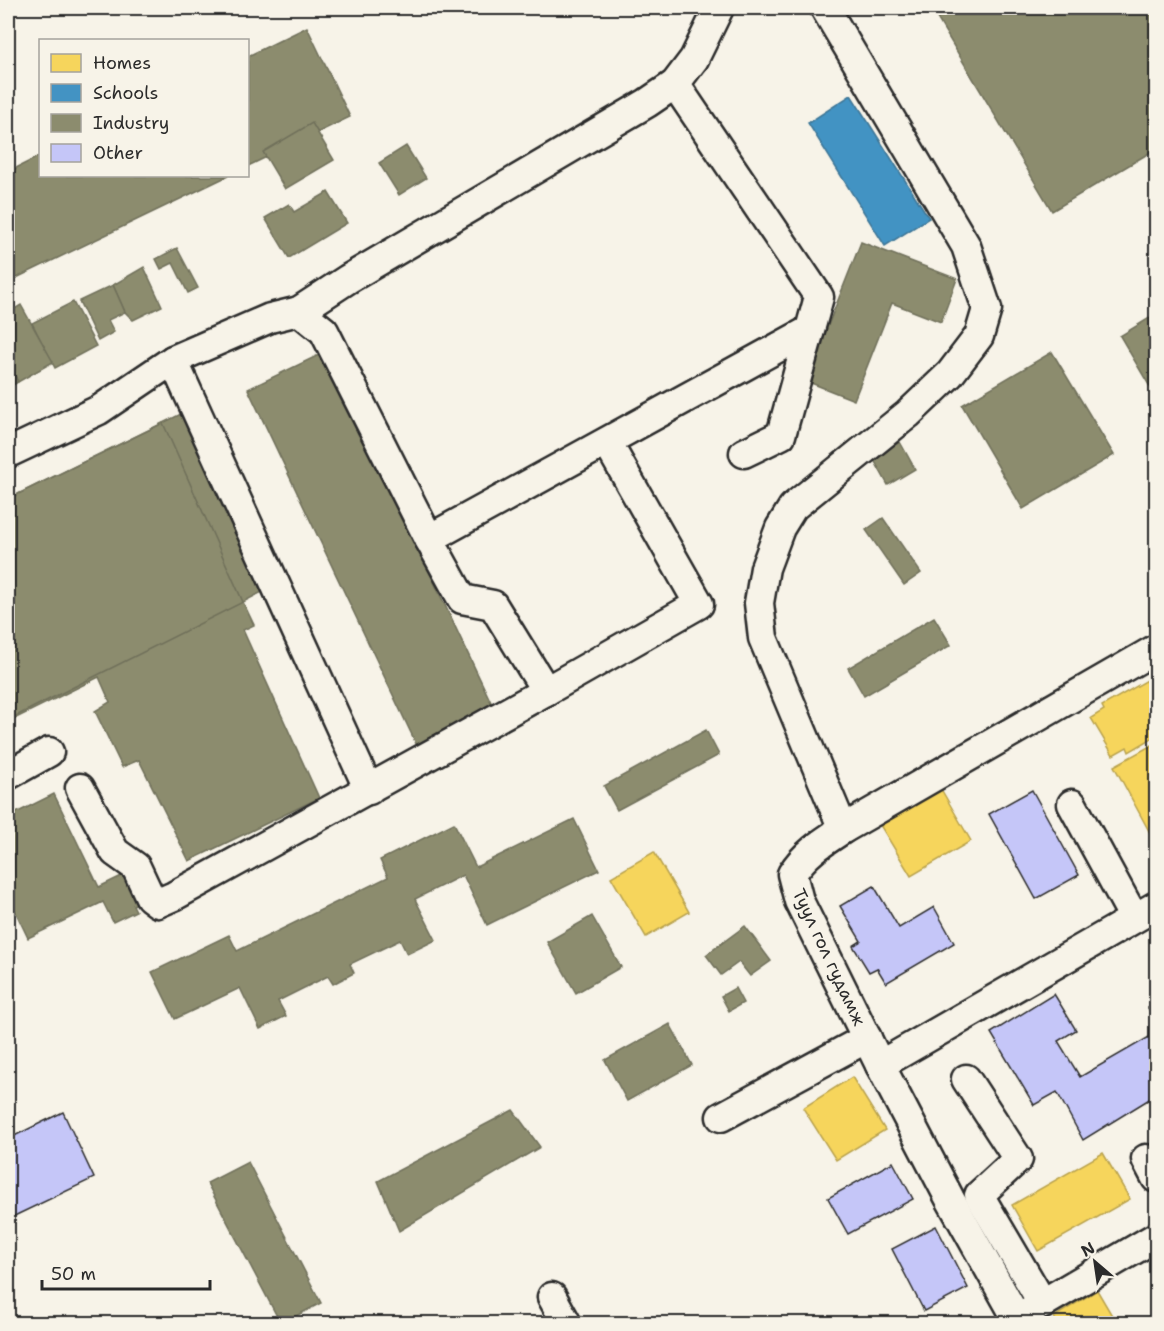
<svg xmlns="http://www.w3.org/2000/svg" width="1164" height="1331" viewBox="0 0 1164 1331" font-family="'Shantell Sans',sans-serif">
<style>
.homes{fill:#f6d55c;stroke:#b9a24d;stroke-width:1.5}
.schools{fill:#4393c3;stroke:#3c7495;stroke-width:1.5}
.industry{fill:#8c8c6e;stroke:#6f6f5a;stroke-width:1.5}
.building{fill:#c5c6f8;stroke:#2b2b2b;stroke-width:1.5}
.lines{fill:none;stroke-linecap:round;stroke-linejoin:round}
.minor-casing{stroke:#2b2b2b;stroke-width:33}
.minor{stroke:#f7f3e8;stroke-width:28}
.labels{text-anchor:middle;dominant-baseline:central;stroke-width:6;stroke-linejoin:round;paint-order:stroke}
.street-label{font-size:18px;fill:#2b2b2b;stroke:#f7f3e8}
</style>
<rect width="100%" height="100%" fill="#f7f3e8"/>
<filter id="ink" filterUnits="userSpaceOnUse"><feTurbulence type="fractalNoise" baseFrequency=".0167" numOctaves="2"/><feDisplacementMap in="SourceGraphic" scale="12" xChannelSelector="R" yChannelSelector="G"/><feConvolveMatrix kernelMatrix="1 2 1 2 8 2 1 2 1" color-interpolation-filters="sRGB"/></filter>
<g filter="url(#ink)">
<!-- homes -->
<g class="homes">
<polygon points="1156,675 1156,736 1129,752 1127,747 1113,755 1091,718 1104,710 1102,706"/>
<polygon points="1152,745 1156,752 1156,844 1114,766"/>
<polygon points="941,789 971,841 911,876 880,825"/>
<polygon points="654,852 689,912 646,937 611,877"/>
<polygon points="852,1077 885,1130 836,1160 803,1108"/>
<polygon points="1103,1153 1130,1199 1038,1251 1012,1205"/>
<polygon points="1097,1290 1117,1324 1058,1324 1054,1317"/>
</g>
<!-- schools -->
<polygon class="schools" points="851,95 929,218 885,246 808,123"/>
<!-- industry -->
<g class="industry">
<polygon points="931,8 1156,8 1156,149 1052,211"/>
<polygon points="307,27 350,117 248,166 248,56"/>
<polygon points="312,123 334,160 285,189 263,152"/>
<polygon points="406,146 426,178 399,195 379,163"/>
<polygon points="40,156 40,176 228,176 8,282 8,172"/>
<polygon points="328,192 347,223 289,258 265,218 289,204 294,212"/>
<polygon points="861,242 957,279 941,322 892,303 854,400 806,381"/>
<polygon points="177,248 198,288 188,293 173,263 161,269 156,259"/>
<polygon points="144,267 162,306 133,320 125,312 113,285"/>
<polygon points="113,285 125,312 108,320 114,332 98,341 79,301"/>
<polygon points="73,302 96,346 55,368 32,323"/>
<polygon points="21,305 53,362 18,382 8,362 8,313"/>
<polygon points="1156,314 1156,397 1120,336"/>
<polygon points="325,352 497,715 420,752 248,389"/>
<polygon points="1052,352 1114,455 1023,509 962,405"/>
<polygon points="8,362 18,382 8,388"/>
<polygon points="181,414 268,589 243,602 254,625 243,630 319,798 189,861 139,760 122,767 95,711 110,702 99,677 8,722 8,499"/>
<polygon points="163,423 243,602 8,720 8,499"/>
<polygon points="900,442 915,469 888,485 873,458"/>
<polygon points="883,518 921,573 904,585 866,530"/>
<polygon points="934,617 951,645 864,696 848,668"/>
<polygon points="706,730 719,755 617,810 604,786"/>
<polygon points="54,794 99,887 136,869 150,898 133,905 136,911 113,922 103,902 28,938 8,896 8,817"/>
<polygon points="574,819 599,870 487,925 463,875 415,899 436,940 407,954 400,940 350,964 354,973 333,984 328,976 278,1001 286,1016 260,1029 240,988 175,1019 152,972 229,935 237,951 388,877 380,860 454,823 476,867"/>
<polygon points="592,916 621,967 576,993 547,942"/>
<polygon points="745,926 771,961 750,976 739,962 721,975 706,955"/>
<polygon points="735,988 743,1003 729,1011 721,996"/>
<polygon points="670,1024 692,1065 627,1101 605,1060"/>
<polygon points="513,1110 540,1147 399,1231 378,1181"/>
<polygon points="248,1162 321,1303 281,1324 207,1183"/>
</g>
<!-- building -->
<g class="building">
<polygon points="1032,790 1079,875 1036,899 989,814"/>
<polygon points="874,886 899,928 934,907 954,943 886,983 877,968 869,972 853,946 861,941 840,906"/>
<polygon points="1054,994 1076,1030 1058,1041 1080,1077 1156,1033 1156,1095 1083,1140 1057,1092 1034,1105 991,1033"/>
<polygon points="1156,1003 1156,1021 1148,1008"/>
<polygon points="63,1112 94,1178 8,1219 8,1139"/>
<polygon points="893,1162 913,1199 848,1234 828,1198"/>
<polygon points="936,1226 968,1288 924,1311 892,1249"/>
</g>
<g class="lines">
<defs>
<g id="minor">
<polyline points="825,8 966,246 987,309 979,336 950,374 908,414 793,507 780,528 765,568 759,603 763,638 843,829"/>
<polyline points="675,84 819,297 781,435 744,453"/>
<polyline points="299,311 324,331 429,539 810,330"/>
<polyline points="173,360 369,790"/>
<polyline points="8,453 99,410 173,360 270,318 299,311 348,279 647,103 675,84 694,59 719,8"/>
<polyline points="429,539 462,599 493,605 546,691 699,604 607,442"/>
<polyline points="8,775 49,752"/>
<polyline points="80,788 115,852 136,867 150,897 158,903 174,896 546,691"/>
<polyline points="1072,804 1134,918"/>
<polyline points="880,1065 1156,906"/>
<polyline points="966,1079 1018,1159 979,1195 1043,1304"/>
<polyline points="721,1117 867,1038"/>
<polyline points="1146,1159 1156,1178"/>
<polyline points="552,1297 567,1324"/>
<polyline points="1026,1313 1156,1237"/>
<path d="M 1020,1324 L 950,1199 L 880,1065 L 799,901 L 792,874 C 804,854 823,842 843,829 L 1156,649"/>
</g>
</defs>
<!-- minor casing -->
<use href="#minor" class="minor-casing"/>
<!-- minor -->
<use href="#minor" class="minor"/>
</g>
</g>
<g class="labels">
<!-- street labels -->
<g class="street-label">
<text transform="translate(829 957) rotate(65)">Туул гол гудамж</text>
</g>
</g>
<!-- margin -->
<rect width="1164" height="1331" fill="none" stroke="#f7f3e8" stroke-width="30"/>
<rect x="15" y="15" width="1134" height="1301" fill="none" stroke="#2b2b2b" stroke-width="2" filter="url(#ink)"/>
<!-- legend -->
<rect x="39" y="39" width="210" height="138" fill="#f7f3e8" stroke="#a5a39c" stroke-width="1.5"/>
<rect x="51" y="54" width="30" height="18" fill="#f6d55c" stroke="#a5a39c" stroke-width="1.5"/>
<text x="93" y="69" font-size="18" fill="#2b2b2b">Homes</text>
<rect x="51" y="84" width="30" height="18" fill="#4393c3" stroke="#a5a39c" stroke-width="1.5"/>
<text x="93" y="99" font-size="18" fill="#2b2b2b">Schools</text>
<rect x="51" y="114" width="30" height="18" fill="#8c8c6e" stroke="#a5a39c" stroke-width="1.5"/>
<text x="93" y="129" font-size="18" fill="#2b2b2b">Industry</text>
<rect x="51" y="144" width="30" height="18" fill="#c5c6f8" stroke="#a5a39c" stroke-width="1.5"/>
<text x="93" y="159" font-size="18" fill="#2b2b2b">Other</text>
<!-- north arrow -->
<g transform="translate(1095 1262) rotate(331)" stroke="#f7f3e8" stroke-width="4.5" paint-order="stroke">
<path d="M0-4.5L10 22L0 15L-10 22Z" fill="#2b2b2b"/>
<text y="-9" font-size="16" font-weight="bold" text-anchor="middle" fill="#2b2b2b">N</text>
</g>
<!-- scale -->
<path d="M42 1280v9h168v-9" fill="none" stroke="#2b2b2b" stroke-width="3"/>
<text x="51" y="1280" font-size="18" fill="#2b2b2b" stroke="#f7f3e8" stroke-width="4.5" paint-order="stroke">50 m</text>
</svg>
